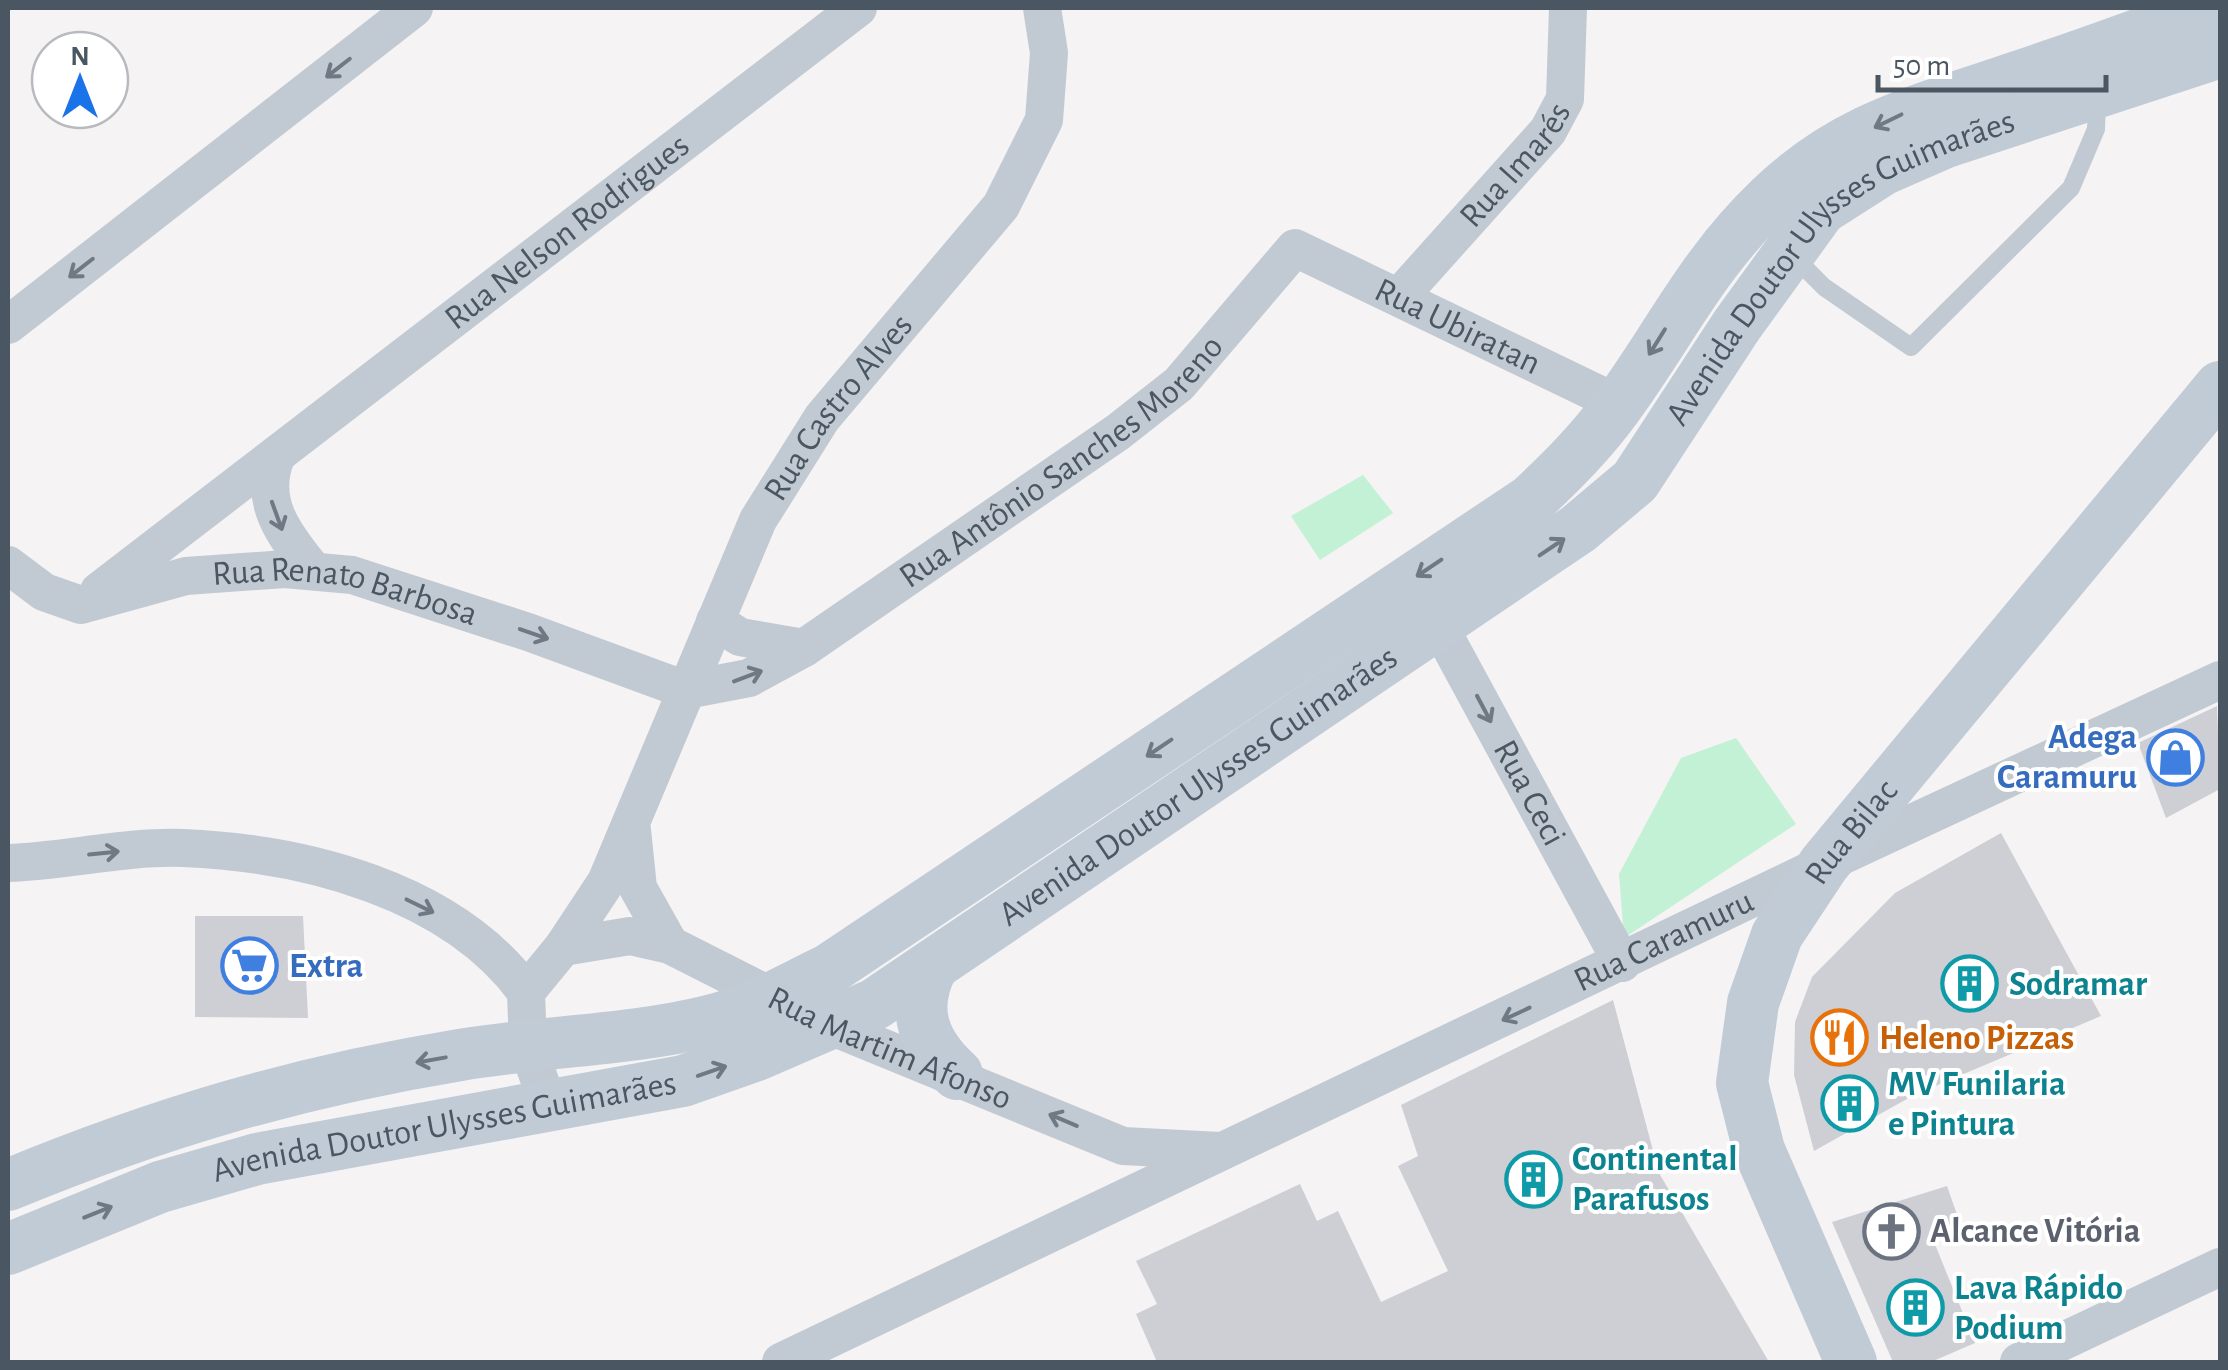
<svg xmlns="http://www.w3.org/2000/svg" width="2228" height="1370" viewBox="0 0 2228 1370" font-family="'Alegreya Sans',sans-serif">
<style>
.green{fill:#c3f1d5}
.building{fill:#cdcfd5}
.lines{fill:none;stroke-linecap:round;stroke-linejoin:round}
.lane{stroke:#c1cad2;stroke-width:18}
.street{stroke:#c1cad2;stroke-width:38}
.secondary{stroke:#c1cbd6;stroke-width:52}
.oneway{stroke:#6e7983}
.oneway2{stroke:#6e7984}
.labels{text-anchor:middle;dominant-baseline:central;stroke-width:8;stroke-linejoin:round;paint-order:stroke}
.street-label{font-size:35px;fill:#4a5661;stroke:#fff}
.shop-label{font-size:35px;font-weight:bold;fill:#366cbe;stroke:#fff;text-anchor:end}
.culture-label{font-size:35px;font-weight:bold;fill:#0d838f;stroke:#fff;text-anchor:start}
.food-label{font-size:35px;font-weight:bold;fill:#c56008;stroke:#fff;text-anchor:start}
.worship-label{font-size:35px;font-weight:bold;fill:#5b616d;stroke:#fff;text-anchor:start}
</style>
<rect width="100%" height="100%" fill="#f5f3f3"/>
<!-- green -->
<g class="green">
<polygon points="1363,475 1393,513 1320,560 1291,516"/>
<polygon points="1736,738 1796,824 1624,938 1619,874 1681,758"/>
</g>
<!-- building -->
<g class="building">
<polygon points="2217,706 2220,789 2166,818 2138,743"/>
<polygon points="2001,833 2101,1016 1914,1095 1814,1151 1794,1075 1795,1022 1812,977 1895,893"/>
<polygon points="195,916 303,916 308,1018 195,1017"/>
<polygon points="1613,1000 1659,1173 1769,1362 1157,1362 1136,1314 1157,1304 1136,1261 1300,1184 1317,1221 1338,1211 1381,1302 1448,1271 1398,1166 1418,1156 1401,1105"/>
<polygon points="1947,1186 1961,1226 1932,1237 1975,1343 1931,1362 1893,1362 1832,1222"/>
</g>
<g class="lines">
<!-- lane -->
<polyline class="lane" points="1793,256 1824,287 1911,347 2071,188 2096,129 2097,100"/>
<!-- street -->
<g class="street">
<path id="s1" d="M 1400,296 L 1548,131 L 1565,99 L 1568,8"/>
<polyline points="8,325 414,8"/>
<path d="M 277,455 C 257,500 284,535 312,569"/>
<path id="s2" d="M 8,565 L 44,592 L 81,605 L 186,576 L 285,569 L 352,575 L 528,632 L 686,690 L 749,678 L 804,648 L 1118,432 L 1179,384 L 1295,248 L 1619,404"/>
<path id="s3" d="M 99,591 L 858,8"/>
<polyline points="715,621 740,637 804,648"/>
<path id="s4" d="M 1438,624 L 1622,963"/>
<polyline points="632,830 638,888 670,945"/>
<path d="M 8,863 C 66,861 124,846 183,848 C 304,853 452,890 526,992"/>
<path id="s5" d="M 563,947 L 630,936 L 670,945 L 830,1026 L 1123,1146 L 1220,1151"/>
<path id="s6" d="M 549,1106 L 528,1048 L 526,992 L 563,947 L 606,882 L 758,520 L 822,418 L 1001,206 L 1044,120 L 1049,53 L 1042,8"/>
<path id="s7" d="M 781,1362 L 1824,864 L 2220,680"/>
<polyline points="2019,1362 2220,1267"/>
</g>
<!-- secondary -->
<g class="secondary">
<path d="M 932,967 C 910,1010 924,1044 957,1074"/>
<path d="M 8,1185 C 161,1122 296,1082 460,1055 C 543,1041 627,1041 709,1021 C 750,1012 790,988 828,970 L 1531,500 C 1563,470 1592,441 1618,405 C 1671,332 1702,264 1770,199 C 1845,127 1918,111 2011,79 C 2078,57 2144,33 2210,8"/>
<path id="s8" d="M 8,1249 L 160,1187 L 257,1159 L 683,1081 L 757,1055 L 875,1004 L 1578,529 L 1635,481 L 1737,325 L 1821,209 L 1882,170 L 1946,142 L 2220,52"/>
<path id="s9" d="M 1851,1362 L 1759,1150 L 1742,1083 L 1753,1003 L 1777,935 L 1824,864 L 2220,387"/>
</g>
</g>
<!-- one-way arrows -->
<defs><path id="oneway-shaft" d="M-6 0H5M1.5-3L5.5 0L1.5 3" fill="none" stroke-width="1.6" stroke-linecap="round" stroke-linejoin="round" transform="scale(2.5)"/></defs>
<g class="oneway">
<use href="#oneway-shaft" transform="translate(338 68) rotate(142)"/>
<use href="#oneway-shaft" transform="translate(81 268) rotate(142)"/>
<use href="#oneway-shaft" transform="translate(277 516) rotate(70)"/>
<use href="#oneway-shaft" transform="translate(534 634) rotate(19)"/>
<use href="#oneway-shaft" transform="translate(748 676) rotate(-21)"/>
<use href="#oneway-shaft" transform="translate(1484 709) rotate(62)"/>
<use href="#oneway-shaft" transform="translate(104 853) rotate(-6)"/>
<use href="#oneway-shaft" transform="translate(420 906) rotate(26)"/>
<use href="#oneway-shaft" transform="translate(1516 1014) rotate(155)"/>
<use href="#oneway-shaft" transform="translate(1063 1120) rotate(-157)"/>
</g>
<g class="oneway2">
<use href="#oneway-shaft" transform="translate(1888 121) rotate(154)"/>
<use href="#oneway-shaft" transform="translate(1657 342) rotate(122)"/>
<use href="#oneway-shaft" transform="translate(1552 547) rotate(-34)"/>
<use href="#oneway-shaft" transform="translate(1429 568) rotate(146)"/>
<use href="#oneway-shaft" transform="translate(1159 748) rotate(146)"/>
<use href="#oneway-shaft" transform="translate(431 1060) rotate(170)"/>
<use href="#oneway-shaft" transform="translate(712 1071) rotate(-19)"/>
<use href="#oneway-shaft" transform="translate(98 1212) rotate(-22)"/>
</g>
<!-- icons -->
<defs>
<symbol id="shop-ring" viewBox="-11 -11 22 22"><circle r="9.5" fill="#fff" stroke="#3f7fe0" stroke-width="1.5"/><path d="M-5-2.5h2.3a2.7 3.5 0 0 1 5.4 0H5L5.5 6h-11ZM-1.5-2.5h3a1.5 2.3 0 0 0-3 0Z" fill="#3f7fe0"/></symbol>
<symbol id="supermarket-ring" viewBox="-11 -11 22 22"><circle r="9.5" fill="#fff" stroke="#3f7fe0" stroke-width="1.5"/><path d="M-6-5.5h2.5l.6 2H6L4.5 2H-2.5L-4.4-4H-6ZM-1.5 3.2a1.3 1.3 0 1 0 .1 0ZM3 3.2a1.3 1.3 0 1 0 .1 0Z" fill="#3f7fe0"/></symbol>
<symbol id="building-ring" viewBox="-11 -11 22 22"><circle r="9.5" fill="#fff" stroke="#0f9aa8" stroke-width="1.5"/><path d="M-4-6H4V6H1V3H-1V6H-4ZM-2.5-4.3h1.7v1.8h-1.7ZM.8-4.3h1.7v1.8H.8ZM-2.5-1h1.7V.8h-1.7ZM.8-1h1.7V.8H.8Z" fill="#0f9aa8"/></symbol>
<symbol id="restaurant-ring" viewBox="-11 -11 22 22"><circle r="9.5" fill="#fff" stroke="#e8710a" stroke-width="1.5"/><path d="M-5-6h1v4h1v-4h1v4h1v-4h1v5L-1.5 .5V6h-2V.5L-5-1ZM5-6V6H3V1.5H1.5Q1.5-4 5-6Z" fill="#e8710a"/></symbol>
<symbol id="church-ring" viewBox="-11 -11 22 22"><circle r="9.5" fill="#fff" stroke="#6b7280" stroke-width="1.5"/><path d="M-1.2-6h2.4v3.5h3.3v2.4h-3.3V6h-2.4V-.1h-3.3v-2.4h3.3Z" fill="#6b7280"/></symbol>
</defs>
<g fill-rule="evenodd">
<use href="#shop-ring" x="2144" y="726" width="63" height="63"/>
<use href="#supermarket-ring" x="218" y="934" width="63" height="63"/>
<use href="#building-ring" x="1938" y="952" width="63" height="63"/>
<use href="#restaurant-ring" x="1808" y="1006" width="63" height="63"/>
<use href="#building-ring" x="1818" y="1072" width="63" height="63"/>
<use href="#building-ring" x="1502" y="1148" width="63" height="63"/>
<use href="#church-ring" x="1860" y="1200" width="63" height="63"/>
<use href="#building-ring" x="1884" y="1276" width="63" height="63"/>
</g>
<g class="labels">
<!-- street labels -->
<g class="street-label">
<text stroke="none"><textPath href="#s1" startOffset="175">Rua Imarés</textPath></text>
<text stroke="none"><textPath href="#s3" startOffset="590">Rua Nelson Rodrigues</textPath></text>
<text stroke="none"><textPath href="#s8" startOffset="2135">Avenida Doutor Ulysses Guimarães</textPath></text>
<text stroke="none"><textPath href="#s2" startOffset="1658">Rua Ubiratan</textPath></text>
<text stroke="none"><textPath href="#s6" startOffset="785">Rua Castro Alves</textPath></text>
<text stroke="none"><textPath href="#s2" startOffset="1158">Rua Antônio Sanches Moreno</textPath></text>
<text stroke="none"><textPath href="#s2" startOffset="355">Rua Renato Barbosa</textPath></text>
<text stroke="none"><textPath href="#s8" startOffset="1295">Avenida Doutor Ulysses Guimarães</textPath></text>
<text stroke="none"><textPath href="#s4" startOffset="192">Rua Ceci</textPath></text>
<text stroke="none"><textPath href="#s9" startOffset="580">Rua Bilac</textPath></text>
<text stroke="none"><textPath href="#s7" startOffset="978">Rua Caramuru</textPath></text>
<text stroke="none"><textPath href="#s5" startOffset="352">Rua Martim Afonso</textPath></text>
<text stroke="none"><textPath href="#s8" startOffset="455">Avenida Doutor Ulysses Guimarães</textPath></text>
</g>
<!-- shop labels -->
<g class="shop-label">
<text x="2137" y="737">Adega<tspan x="2137" dy="40">Caramuru</tspan></text>
<text x="289" y="966" text-anchor="start">Extra</text>
</g>
<!-- culture labels -->
<g class="culture-label">
<text x="2009" y="984">Sodramar</text>
<text x="1888" y="1084">MV Funilaria<tspan x="1888" dy="40">e Pintura</tspan></text>
<text x="1572" y="1159">Continental<tspan x="1572" dy="40">Parafusos</tspan></text>
<text x="1954" y="1288">Lava Rápido<tspan x="1954" dy="40">Podium</tspan></text>
</g>
<!-- food labels -->
<g class="food-label">
<text x="1879" y="1038">Heleno Pizzas</text>
</g>
<!-- worship labels -->
<g class="worship-label">
<text x="1930" y="1231">Alcance Vitória</text>
</g>
</g>
<!-- border -->
<rect width="2228" height="1370" fill="none" stroke="#4a5661" stroke-width="20"/>
<!-- north arrow -->
<g transform="translate(80 80)"><circle r="48" fill="#ffffff" stroke="#b7bbc0" stroke-width="2.5"/>
<path d="M0-8L18 38L0 25L-18 38Z" fill="#1a73e8"/>
<text y="-15" font-size="28" font-weight="bold" text-anchor="middle" fill="#4a5661">N</text>
</g>
<!-- scale -->
<path d="M1878 75v15h228v-15" fill="none" stroke="#4a5661" stroke-width="5"/>
<text x="1893" y="75" font-size="30" fill="#4a5661" stroke="#ffffff" stroke-width="8" paint-order="stroke">50 m</text>
</svg>
